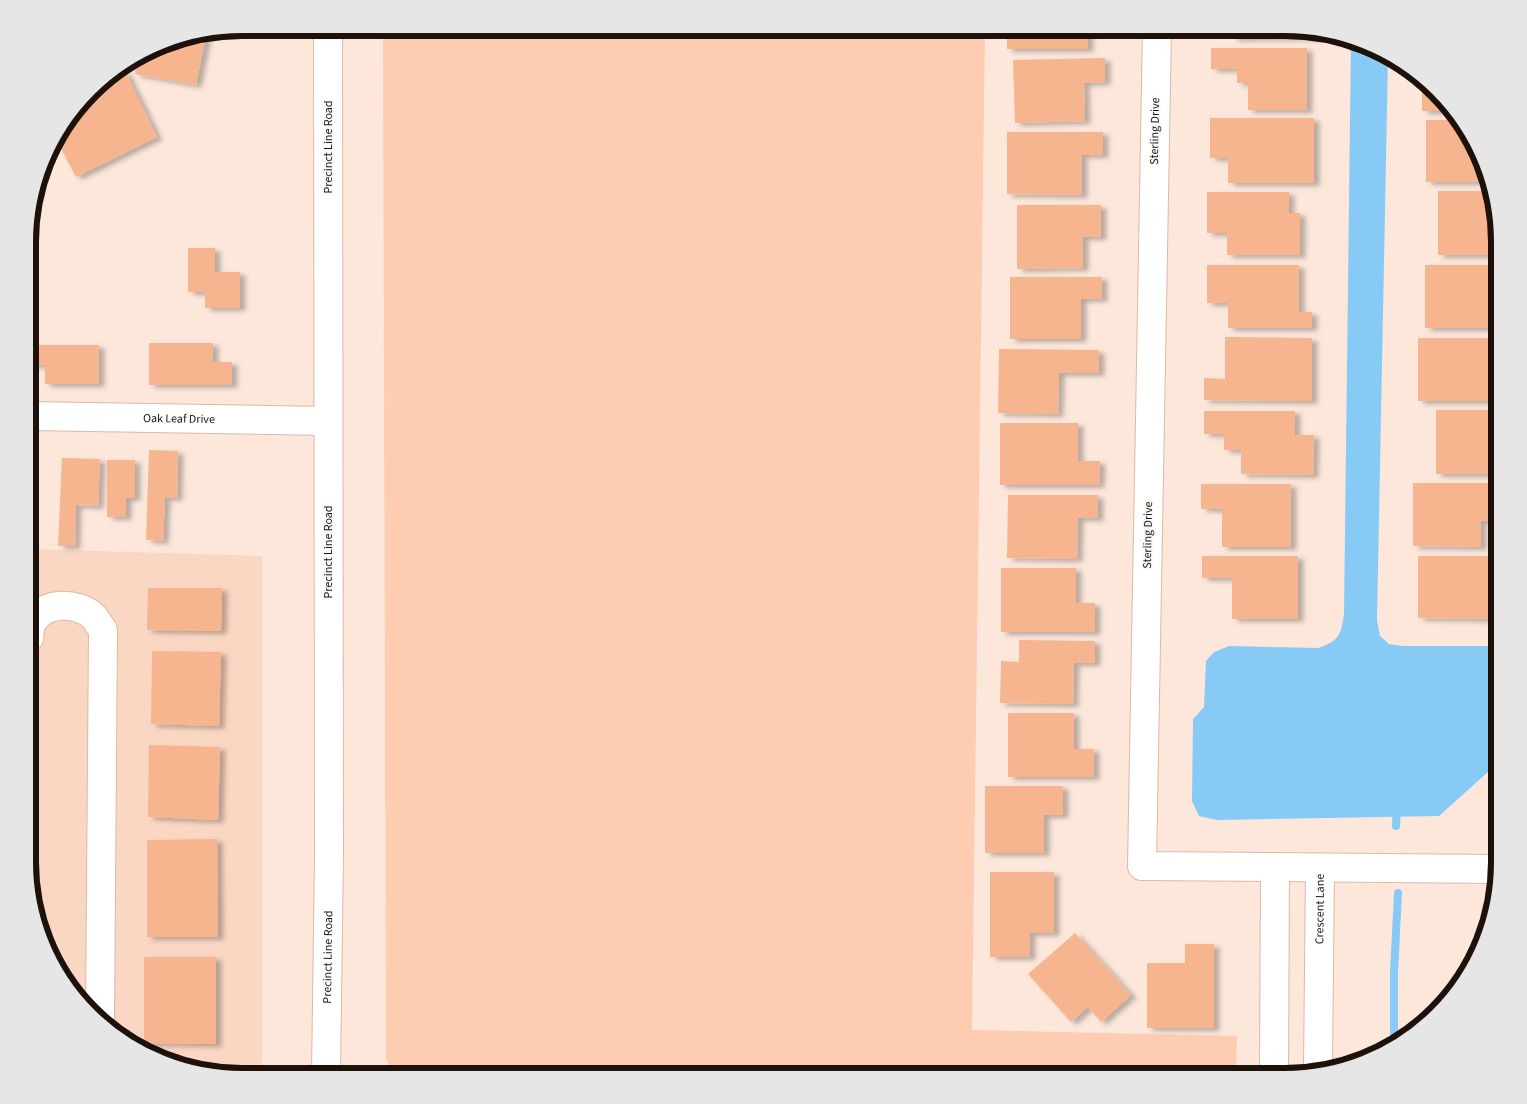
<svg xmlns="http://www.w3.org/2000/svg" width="1527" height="1104" viewBox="0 0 1527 1104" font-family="'Source Sans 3',sans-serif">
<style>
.built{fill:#fad7c3}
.green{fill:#fdccb1}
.water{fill:#87caf5}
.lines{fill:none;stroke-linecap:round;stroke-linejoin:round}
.stream{stroke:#87caf5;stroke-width:8}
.building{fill:#f6b58f;filter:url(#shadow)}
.minor-casing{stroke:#dcb9a5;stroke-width:30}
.major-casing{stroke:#dcb9a5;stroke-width:30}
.minor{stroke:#fff;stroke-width:28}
.major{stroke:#fff;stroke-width:28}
.labels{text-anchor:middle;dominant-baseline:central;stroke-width:4;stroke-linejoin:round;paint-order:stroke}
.street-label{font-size:12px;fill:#1d110a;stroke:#f9f9f9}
.rim{fill:none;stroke:#1d110a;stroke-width:6}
</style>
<defs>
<filter id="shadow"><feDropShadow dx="5.5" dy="3" stdDeviation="2.5" flood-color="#0004"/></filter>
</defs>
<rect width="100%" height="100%" fill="#fde7db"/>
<!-- built -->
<polygon class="built" points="29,549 262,556 262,1076 229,1076 173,1065 111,1032 56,969 29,889"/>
<!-- green -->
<polygon class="green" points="383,28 985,28 972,1030 1237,1036 1236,1076 393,1076 386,1058"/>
<!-- water -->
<path class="water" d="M 1351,39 L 1388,57 L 1377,620 L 1380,636 L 1389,644 L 1403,646 L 1488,646 L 1499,650 L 1499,762 L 1439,816 L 1217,820 L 1199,816 L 1192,801 L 1193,719 L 1204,707 L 1206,661 L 1214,652 L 1229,646 L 1318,648 C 1339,641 1341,635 1344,614 Z"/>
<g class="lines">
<!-- stream -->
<g class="stream">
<polyline points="1396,826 1397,807"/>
<polyline points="1394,1042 1394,972 1398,893"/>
</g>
</g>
<!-- building -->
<g class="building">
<rect x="1007" y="28" width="81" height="21"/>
<polygon points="1232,28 1298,28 1318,32 1318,37 1232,38"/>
<polygon points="206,35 196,85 135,74 136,67 126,65 161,44"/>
<polygon points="1211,48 1307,48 1307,110 1248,110 1248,83 1237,83 1237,69 1211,69"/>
<polygon points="1105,58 1105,82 1084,83 1085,121 1015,123 1013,60"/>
<polygon points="125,71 157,137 76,177 56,139 99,84"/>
<polygon points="1422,80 1447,111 1422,111"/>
<polygon points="1210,118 1314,118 1314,183 1228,183 1228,158 1210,158"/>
<polygon points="1426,120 1455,120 1477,147 1486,182 1426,182"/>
<polygon points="1007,132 1103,132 1103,155 1082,155 1082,195 1007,194"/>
<polygon points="1438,191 1489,191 1499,229 1499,255 1438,255"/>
<polygon points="1207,192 1289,192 1289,213 1300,213 1300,255 1227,255 1227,233 1207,233"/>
<polygon points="1017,205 1101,205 1101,237 1083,237 1083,268 1017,269"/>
<polygon points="188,248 215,248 215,272 240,272 240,308 205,308 205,292 188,292"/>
<polygon points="1207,265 1299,265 1299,312 1312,312 1312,328 1228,328 1228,303 1207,303"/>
<rect x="1425" y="265" width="74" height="63"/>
<polygon points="1010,277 1102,277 1102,299 1081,299 1081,339 1010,339"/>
<polygon points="1225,337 1312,338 1312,401 1204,400 1204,378 1225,379"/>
<rect x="1418" y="338" width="81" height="63"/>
<polygon points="149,343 213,343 213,362 232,362 232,385 149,385"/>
<polygon points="29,345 99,345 99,384 45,384 45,365 29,365"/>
<polygon points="999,349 1099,350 1099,373 1059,373 1058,414 998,413"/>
<rect x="1436" y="410" width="63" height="64"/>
<polygon points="1204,411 1295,411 1295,435 1314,435 1313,475 1241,474 1241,450 1224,450 1224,434 1204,434"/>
<polygon points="1000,423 1078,423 1078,461 1100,461 1099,485 1000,485"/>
<polygon points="149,450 178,451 177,498 165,497 163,541 146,540"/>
<polygon points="62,458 100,459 98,506 76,505 75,546 58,546"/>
<polygon points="107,460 135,460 135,498 126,498 126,517 107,517"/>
<polygon points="1413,483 1499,483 1498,521 1481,521 1481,547 1413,546"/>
<polygon points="1201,484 1291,484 1291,547 1222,547 1222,509 1201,509"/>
<polygon points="1008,495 1098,495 1098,518 1078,518 1077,559 1007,558"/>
<polygon points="1202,556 1298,556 1298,619 1232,619 1232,578 1202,578"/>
<polygon points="1418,556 1499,556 1498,619 1418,618"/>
<polygon points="1001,568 1076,568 1076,603 1095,603 1095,632 1001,632"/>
<polygon points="148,588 222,588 221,631 147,630"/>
<polygon points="1019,640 1095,641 1095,663 1074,663 1073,704 1000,703 1001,661 1019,662"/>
<polygon points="152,651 221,652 219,726 151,724"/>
<polygon points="1008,713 1074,713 1074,749 1094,749 1094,777 1008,777"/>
<polygon points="149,745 220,747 218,820 148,817"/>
<polygon points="985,786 1063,786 1063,815 1044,815 1044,853 985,853"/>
<polygon points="217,839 218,937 147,937 147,840"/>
<polygon points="990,872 1054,872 1054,933 1030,933 1030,957 990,957"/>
<polygon points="1075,933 1131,995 1101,1022 1088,1007 1071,1022 1028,974"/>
<polygon points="1185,944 1214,944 1214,1028 1147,1028 1147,963 1185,963"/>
<polygon points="144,957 216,957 216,1044 144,1043"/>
</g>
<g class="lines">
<defs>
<g id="minor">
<polyline points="1157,28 1142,866 1499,869"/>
<path id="s1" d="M 29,416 L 328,421"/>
<path d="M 29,638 C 30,634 29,627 32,623 C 43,601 77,601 94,617 C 97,621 100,626 103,630 L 100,1019"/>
<path id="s2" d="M 1318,1069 L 1320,868"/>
<polyline points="1274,1076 1275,867"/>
</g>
<g id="major">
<path id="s3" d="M 326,1076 L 329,854 L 328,28"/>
</g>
</defs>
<!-- minor casing -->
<use href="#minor" class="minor-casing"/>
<!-- major casing -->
<use href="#major" class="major-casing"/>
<!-- minor -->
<use href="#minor" class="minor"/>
<!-- major -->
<use href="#major" class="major"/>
</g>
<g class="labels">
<!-- street labels -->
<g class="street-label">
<text transform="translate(1155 131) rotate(-89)">Sterling Drive</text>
<text transform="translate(328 147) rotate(-90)">Precinct Line Road</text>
<text stroke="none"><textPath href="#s1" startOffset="150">Oak Leaf Drive</textPath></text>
<text transform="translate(1148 535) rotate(-89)">Sterling Drive</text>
<text transform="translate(328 552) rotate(-90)">Precinct Line Road</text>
<text stroke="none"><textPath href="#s2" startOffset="160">Crescent Lane</textPath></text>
<text stroke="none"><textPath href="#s3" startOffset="119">Precinct Line Road</textPath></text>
</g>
</g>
<!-- crop -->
<path d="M0 0H1527V1104H0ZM242 36H1285A206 206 0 0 1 1491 242V862A206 206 0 0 1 1285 1068H242A206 206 0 0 1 36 862V242A206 206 0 0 1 242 36Z" fill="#e7e6e6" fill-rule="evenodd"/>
<path class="rim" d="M242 36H1285A206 206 0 0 1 1491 242V862A206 206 0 0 1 1285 1068H242A206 206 0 0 1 36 862V242A206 206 0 0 1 242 36Z"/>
</svg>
